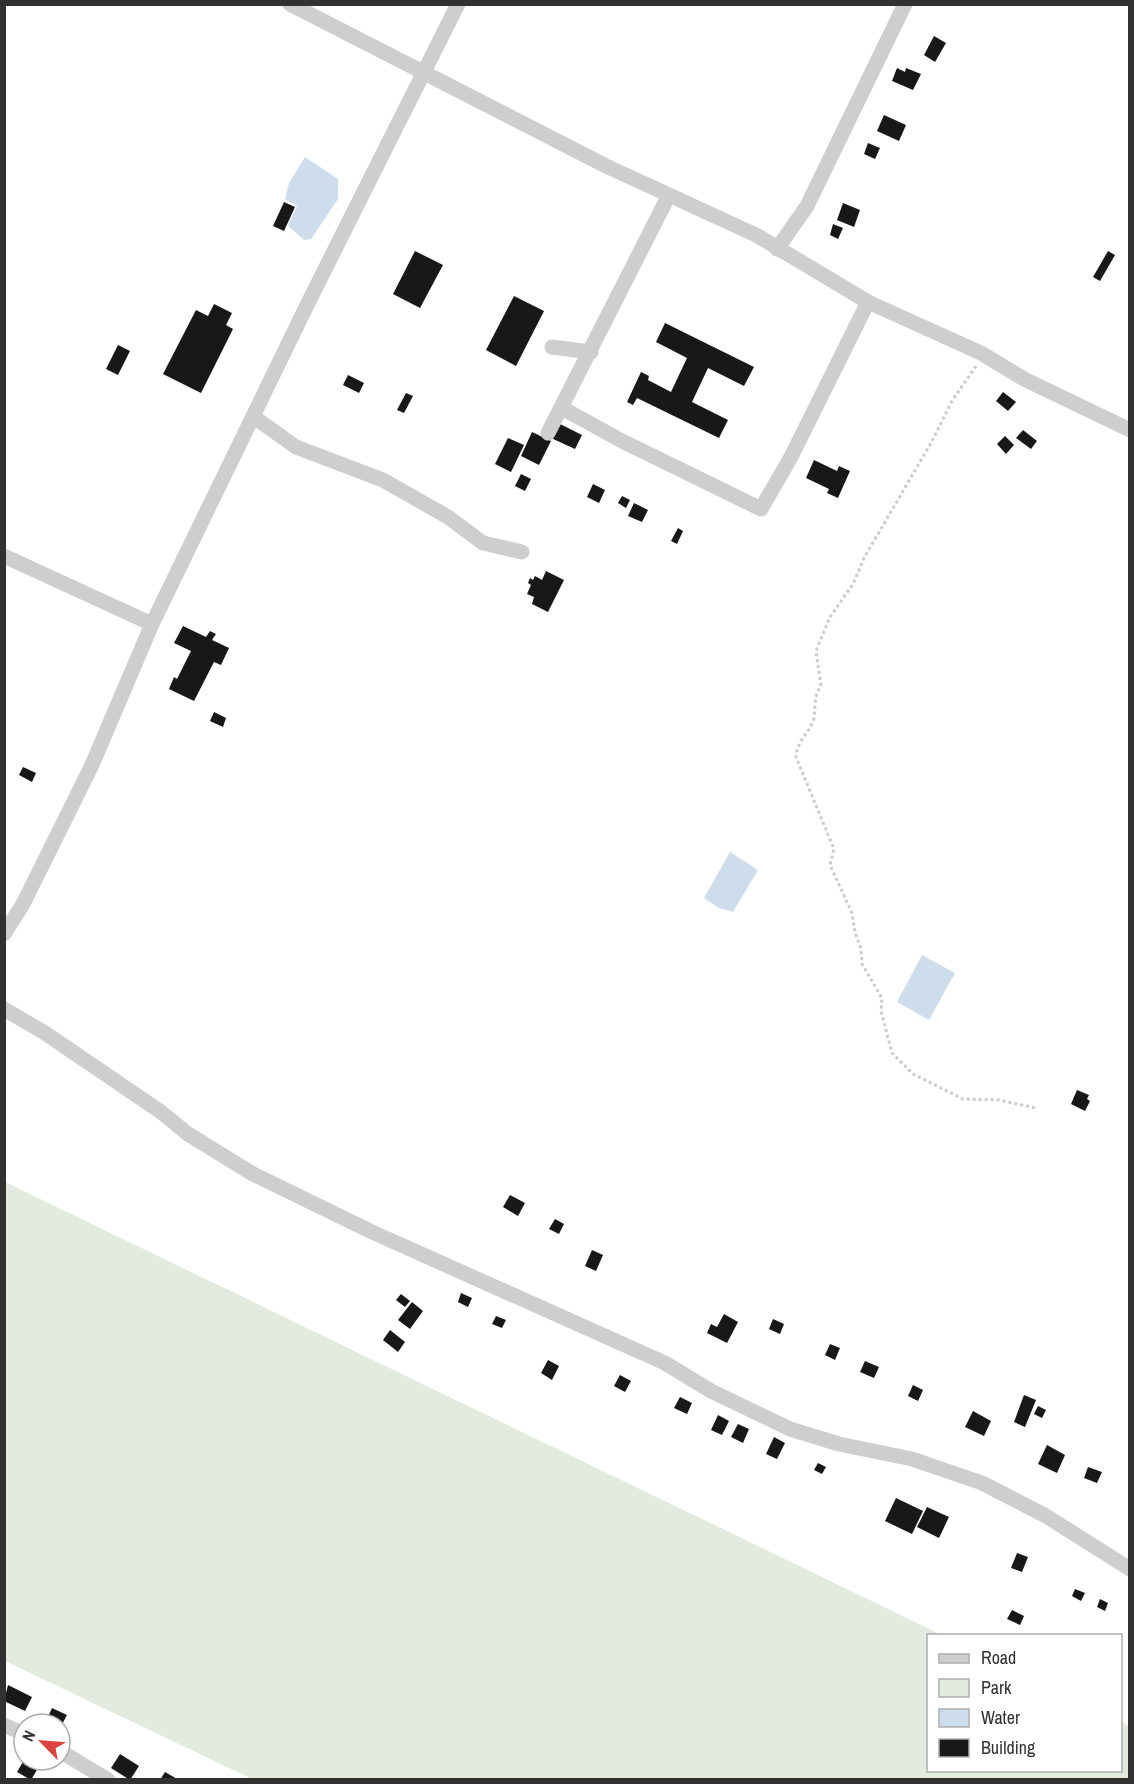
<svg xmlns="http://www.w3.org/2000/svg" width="1134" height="1784" viewBox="0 0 1134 1784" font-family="'Archivo Narrow',sans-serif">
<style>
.green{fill:#e3eade}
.water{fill:#ceddec}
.building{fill:#181818}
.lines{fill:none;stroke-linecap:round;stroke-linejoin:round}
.path{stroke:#cbcbcb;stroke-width:3;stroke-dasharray:3 3;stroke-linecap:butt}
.minor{stroke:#cecece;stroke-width:15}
</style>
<rect width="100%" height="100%" fill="#fff"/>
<!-- green -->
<polygon class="green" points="5,1182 942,1635 928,1636 928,1770 1120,1770 1121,1722 1129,1726 1129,1779 252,1779 5,1661"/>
<!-- water -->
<g class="water">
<polygon points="305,157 338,179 338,199 311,239 304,240 288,226 297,206 285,199 289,183"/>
<polygon points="730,852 758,870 733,912 719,908 704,898"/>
<polygon points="922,955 955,973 929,1020 897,1002"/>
</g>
<!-- building -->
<g class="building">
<polygon points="934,36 946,43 935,62 924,55"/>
<polygon points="897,68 905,72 906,68 921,74 913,90 892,81"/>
<polygon points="884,115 906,125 899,141 877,131"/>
<polygon points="868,143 880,148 875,159 864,154"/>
<polygon points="284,202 295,207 284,231 273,226"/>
<polygon points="843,203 860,210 854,227 837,220"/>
<polygon points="833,224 843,228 838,239 830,235"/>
<polygon points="415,251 443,265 420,308 393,294"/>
<polygon points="1108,251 1115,255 1100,281 1093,277"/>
<polygon points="514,296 544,311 516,366 486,350"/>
<polygon points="214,304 232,313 226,325 233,329 201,393 163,374 196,310 208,316"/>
<polygon points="665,323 754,367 744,386 708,368 692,402 728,420 719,438 637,398 633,405 627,402 641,372 649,376 648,380 671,392 687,358 656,342"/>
<polygon points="118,345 130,351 118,375 106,369"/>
<polygon points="348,375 364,383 359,393 343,385"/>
<polygon points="1003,392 1016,402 1008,411 996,401"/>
<polygon points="406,393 413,396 404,413 397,410"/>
<polygon points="558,423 582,435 575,449 551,438"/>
<polygon points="1023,430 1037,441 1031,449 1016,438"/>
<polygon points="532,432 551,441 539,465 521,456"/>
<polygon points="1005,436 1014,445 1006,454 997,444"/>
<polygon points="508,438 524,445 511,472 495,464"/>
<polygon points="814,460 837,471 839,466 850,471 838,498 827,493 829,489 806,478"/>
<polygon points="521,474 531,479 525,491 515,486"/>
<polygon points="593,484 605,490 599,503 587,497"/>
<polygon points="622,496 630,500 626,508 618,503"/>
<polygon points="634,503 648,510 642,522 628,516"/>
<polygon points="678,528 683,531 677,544 671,541"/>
<polygon points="546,571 564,580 548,612 532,604 534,597 527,594 531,585 528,583 530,578 533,580 535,576 542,580"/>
<polygon points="183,626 206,637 210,631 216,634 212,640 229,648 221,665 214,662 194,701 169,689 174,677 177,679 191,651 174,643"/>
<polygon points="214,712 226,718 223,727 210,721"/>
<polygon points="23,767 36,773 32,782 19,775"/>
<polygon points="1077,1090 1089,1095 1087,1099 1090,1101 1085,1111 1071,1104"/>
<polygon points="510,1195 525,1203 518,1216 503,1207"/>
<polygon points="555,1219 564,1224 559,1234 549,1229"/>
<polygon points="592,1250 603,1255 596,1271 585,1266"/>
<polygon points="461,1293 472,1298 468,1307 458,1302"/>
<polygon points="401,1294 410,1301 405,1307 396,1300"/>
<polygon points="412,1302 423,1311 410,1329 398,1320"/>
<polygon points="724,1314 738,1322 727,1343 707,1333 711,1324 717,1327"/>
<polygon points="496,1316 506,1320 502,1328 492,1324"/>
<polygon points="773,1319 784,1324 780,1334 769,1329"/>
<polygon points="390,1330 405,1342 398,1352 383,1340"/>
<polygon points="830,1344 840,1348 835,1360 825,1355"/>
<polygon points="548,1360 559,1366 552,1380 541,1373"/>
<polygon points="865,1361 879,1367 874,1378 860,1372"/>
<polygon points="620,1375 631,1381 625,1392 614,1386"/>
<polygon points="913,1385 923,1390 918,1401 908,1396"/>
<polygon points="1024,1395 1036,1400 1025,1427 1014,1422"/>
<polygon points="680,1397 692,1403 687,1414 674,1408"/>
<polygon points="1038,1406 1046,1410 1042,1418 1034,1414"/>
<polygon points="973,1411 991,1421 984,1436 965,1427"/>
<polygon points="718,1415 729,1421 722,1435 711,1430"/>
<polygon points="738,1424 749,1429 743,1443 731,1437"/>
<polygon points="774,1437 785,1443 777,1459 766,1454"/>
<polygon points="1047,1445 1065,1455 1057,1473 1038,1464"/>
<polygon points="818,1463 826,1467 822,1474 814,1470"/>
<polygon points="1088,1467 1102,1472 1097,1483 1084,1478"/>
<polygon points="896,1498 923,1511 912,1534 885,1521"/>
<polygon points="927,1507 949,1517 939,1538 917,1527"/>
<polygon points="1017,1553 1028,1557 1022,1572 1011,1568"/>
<polygon points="1075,1589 1085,1593 1081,1601 1072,1596"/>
<polygon points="1100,1599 1108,1603 1105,1611 1097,1607"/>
<polygon points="1012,1610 1024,1616 1020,1625 1007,1619"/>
<polygon points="8,1685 32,1697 25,1711 4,1701"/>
<polygon points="52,1708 67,1715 60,1728 60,1724 47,1719"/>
<polygon points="120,1754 139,1766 130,1780 111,1768"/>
<polygon points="24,1760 38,1768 31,1780 17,1772"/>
<polygon points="165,1772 179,1780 160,1780"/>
</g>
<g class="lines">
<!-- path -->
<path class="path" d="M 976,366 L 952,401 L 931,443 L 864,558 L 853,584 L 830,617 L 816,651 L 821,686 C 813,698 816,705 814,718 C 810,733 797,740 796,757 L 834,849 L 830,865 L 852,913 L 855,932 L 861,949 L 862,964 L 882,998 L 881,1011 L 892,1053 L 913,1074 L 963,1099 L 999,1100 L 1036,1108"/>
<!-- minor -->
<g class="minor">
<polyline points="290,4 606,166 756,235 868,302 981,353 1024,379 1130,430"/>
<polyline points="777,249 807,206 905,4"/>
<polyline points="552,347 591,352"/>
<polyline points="562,408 622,441 761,509 791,457 868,302"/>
<polyline points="254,417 296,447 383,480 448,517 483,543 522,552"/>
<polyline points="548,433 669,195"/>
<polyline points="4,556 152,624"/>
<polyline points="4,934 23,904 92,765 152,624 309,301 458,4"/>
<polyline points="4,1009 45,1033 161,1112 188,1134 253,1174 372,1232 665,1363 711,1391 790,1429 839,1444 912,1459 982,1483 1046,1516 1130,1569"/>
<polyline points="4,1725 24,1734"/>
<polyline points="60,1751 108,1780"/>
</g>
</g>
<!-- border -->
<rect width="1134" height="1784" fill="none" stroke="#313131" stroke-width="12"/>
<!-- legend -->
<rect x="927" y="1634" width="195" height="138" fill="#ffffff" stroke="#adadad" stroke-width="1.5"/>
<rect x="939" y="1654" width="30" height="9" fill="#cecece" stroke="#adadad" stroke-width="1.5"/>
<text x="981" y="1664" font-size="18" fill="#313131">Road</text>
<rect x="939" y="1679" width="30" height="18" fill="#e3eade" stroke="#adadad" stroke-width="1.5"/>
<text x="981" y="1694" font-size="18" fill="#313131">Park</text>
<rect x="939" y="1709" width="30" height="18" fill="#ceddec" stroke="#adadad" stroke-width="1.5"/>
<text x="981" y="1724" font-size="18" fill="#313131">Water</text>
<rect x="939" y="1739" width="30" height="18" fill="#181818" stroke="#adadad" stroke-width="1.5"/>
<text x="981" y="1754" font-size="18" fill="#313131">Building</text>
<!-- north arrow -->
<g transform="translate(42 1742) rotate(295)"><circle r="28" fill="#ffffff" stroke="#adadad" stroke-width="1.5"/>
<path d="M0-4.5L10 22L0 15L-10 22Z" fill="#dd443f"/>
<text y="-9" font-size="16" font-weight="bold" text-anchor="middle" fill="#313131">N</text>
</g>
</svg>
